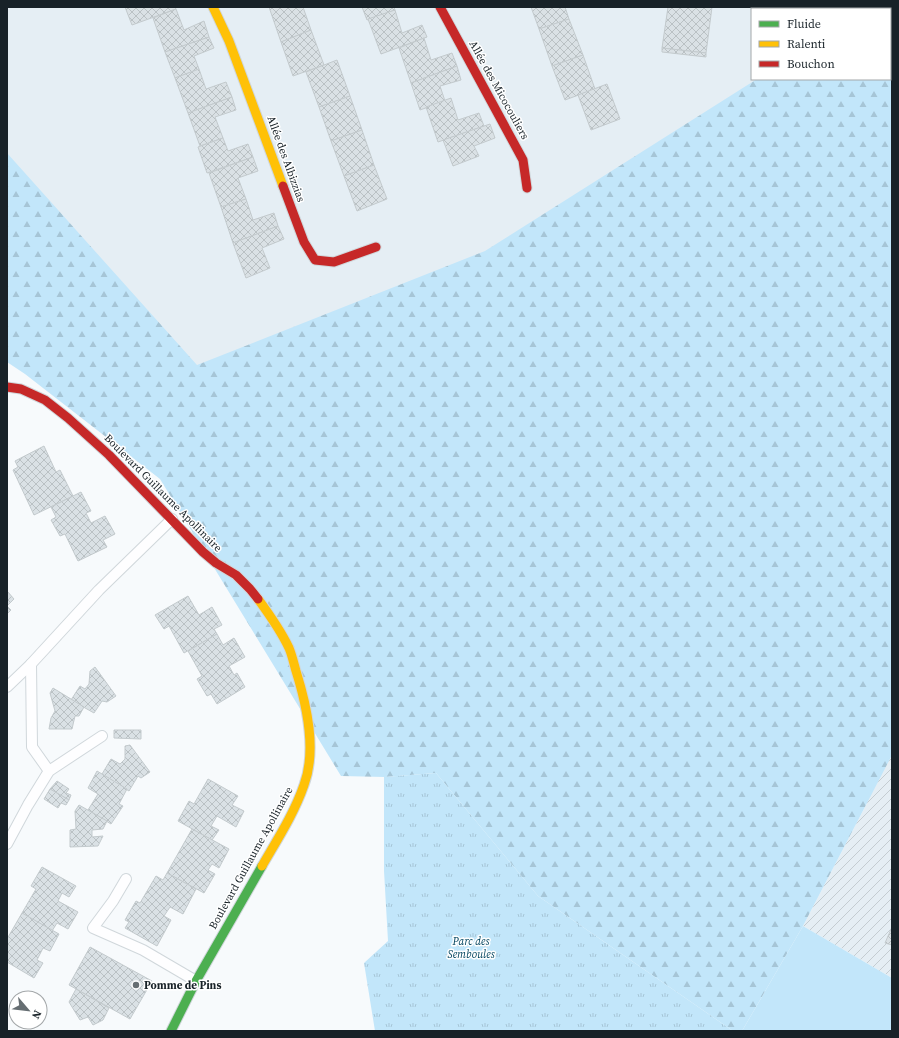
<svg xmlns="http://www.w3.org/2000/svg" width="899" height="1038" viewBox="0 0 899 1038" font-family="'Source Serif 4',serif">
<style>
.built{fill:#e5eef4;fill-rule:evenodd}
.industrial{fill:url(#industrial-furrows)}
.grass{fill:#c2e6fa}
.forest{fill:url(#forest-firs)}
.park{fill:url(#park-tufts)}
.building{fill:url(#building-cross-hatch);stroke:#c3cacd}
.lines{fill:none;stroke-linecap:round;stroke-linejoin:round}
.lane-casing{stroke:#d0d7db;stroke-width:12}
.fast-casing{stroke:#d0d7db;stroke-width:11}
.slow-casing{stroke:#d0d7db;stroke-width:11}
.jam-casing{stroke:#d0d7db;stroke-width:11}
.lane{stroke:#fefeff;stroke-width:10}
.fast{stroke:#4caf50;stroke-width:9}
.slow{stroke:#ffc107;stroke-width:9}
.jam{stroke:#c62828;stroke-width:9}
.poi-dot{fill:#666e72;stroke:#fff;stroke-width:1.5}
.labels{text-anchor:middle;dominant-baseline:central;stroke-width:3;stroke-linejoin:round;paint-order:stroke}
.street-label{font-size:11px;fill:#182228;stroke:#fff}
.park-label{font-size:11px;font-style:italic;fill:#01445f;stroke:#fff}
.poi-label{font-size:11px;font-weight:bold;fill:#182228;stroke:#fff;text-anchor:start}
</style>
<defs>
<pattern id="industrial-furrows" width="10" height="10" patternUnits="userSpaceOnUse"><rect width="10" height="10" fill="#e5eef4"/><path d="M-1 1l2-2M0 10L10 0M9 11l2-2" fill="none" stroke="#c4ccd1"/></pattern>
<pattern id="forest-firs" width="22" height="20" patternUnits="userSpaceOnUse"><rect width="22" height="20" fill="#c2e6fa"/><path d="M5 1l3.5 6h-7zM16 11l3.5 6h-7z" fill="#a6c5d6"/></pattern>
<pattern id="park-tufts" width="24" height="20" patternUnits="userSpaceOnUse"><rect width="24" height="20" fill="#c2e6fa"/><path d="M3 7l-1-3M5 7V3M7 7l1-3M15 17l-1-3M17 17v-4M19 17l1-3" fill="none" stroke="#a6c5d6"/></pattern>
<pattern id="building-cross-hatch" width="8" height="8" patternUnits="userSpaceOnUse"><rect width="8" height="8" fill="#dae1e5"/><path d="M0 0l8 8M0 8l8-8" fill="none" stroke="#bac1c4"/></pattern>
</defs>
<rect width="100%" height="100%" fill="#f7fafc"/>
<!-- built -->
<path class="built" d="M 7,7 L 892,7 L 892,815 L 818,781 L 7,314 ZM 752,9 L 890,9 L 890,79 L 752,79 Z"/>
<!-- industrial -->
<polygon class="industrial" points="892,755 892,978 803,926"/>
<!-- grass -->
<polygon class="grass" points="803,926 892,978 892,1031 742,1031"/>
<!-- forest -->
<polygon class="forest" points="871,7 892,7 892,755 803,926 742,1031 733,1031 538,896 436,773 385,777 341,776 160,479 25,374 7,362 7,153 197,365 485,251 757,79 890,79 890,9 867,9"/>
<!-- park -->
<polygon class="park" points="436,773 538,896 733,1031 375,1031 364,963 388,941 384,871 384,777"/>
<!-- building -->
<g class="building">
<polygon points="125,7 175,7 176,9 132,25"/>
<polygon points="269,7 303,7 311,30 281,42"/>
<polygon points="362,7 394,7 395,10 367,20"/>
<polygon points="531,7 565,7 569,19 539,29"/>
<polygon points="668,7 712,7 706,53 662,48"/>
<polygon points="176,9 184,30 204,21 209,37 165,52 153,18"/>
<polygon points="395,10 402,33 422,25 427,37 381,54 368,19"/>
<polygon points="569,19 583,55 552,66 539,29"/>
<polygon points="311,30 324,65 293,76 281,42"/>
<polygon points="209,37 214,48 194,56 199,69 175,78 165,52"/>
<polygon points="424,38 431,60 452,53 457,66 411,83 399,48"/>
<polygon points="662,48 706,53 706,57 662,52"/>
<polygon points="583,55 595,89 565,100 552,66"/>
<polygon points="337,60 350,96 319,107 306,72"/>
<polygon points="457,66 461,80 440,86 445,101 420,110 411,83"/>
<polygon points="199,69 206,89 226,82 232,97 188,113 175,78"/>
<polygon points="607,84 620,119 591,130 578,95"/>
<polygon points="350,96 362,130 331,141 319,107"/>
<polygon points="232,97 236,110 215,117 223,138 200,146 188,113"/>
<polygon points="451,98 458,120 479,113 484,126 438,142 426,107"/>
<polygon points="490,124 495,138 474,146 479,156 453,166 443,140"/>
<polygon points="362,130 374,165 344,176 331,141"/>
<polygon points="223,138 228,151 248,144 253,157 207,173 198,147"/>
<polygon points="253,157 258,171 238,178 246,199 221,207 209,173"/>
<polygon points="374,165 387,199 357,211 344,176"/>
<polygon points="246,199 253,220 274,213 278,226 233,243 221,207"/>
<polygon points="278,226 284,239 262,248 270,268 246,278 233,243"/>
<polygon points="44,446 56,472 60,470 73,496 34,515 13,470 18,467 15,461"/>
<polygon points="81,492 91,511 86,513 91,523 105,516 115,534 103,540 107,547 78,561 65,534 60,536 51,520 56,517 51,507"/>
<polygon points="7,591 14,599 7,606 11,610 7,614"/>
<polygon points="188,596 199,615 212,607 222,625 214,629 217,634 184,653 169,626 164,629 155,615"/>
<polygon points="217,634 223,645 234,638 245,657 229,666 234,675 237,673 245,687 217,704 211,694 207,696 197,679 202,676 188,651"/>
<polygon points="95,667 116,696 107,702 102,701 94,713 71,700 80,686 85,689 89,684 90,671"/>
<polygon points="53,688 84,707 79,716 75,716 72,729 49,729 51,718 55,711 50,693"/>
<polygon points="114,730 141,730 141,739 114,738"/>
<polygon points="130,745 150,772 141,778 138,776 129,791 102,774 111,759 120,764 125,759 125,746"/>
<polygon points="97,771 127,789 119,804 123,806 111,824 88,810 98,794 88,788"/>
<polygon points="208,779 238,796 232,805 244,811 236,827 217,816 211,826 219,830 212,840 178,821 189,801 194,804"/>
<polygon points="57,781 69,789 66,793 71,795 69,800 50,789"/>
<polygon points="50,789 69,800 66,805 61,803 58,808 44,799"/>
<polygon points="79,805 107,821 103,829 92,830 92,837 103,836 98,846 70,847 70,830 76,829 75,811"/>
<polygon points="192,829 229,849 219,868 212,864 208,870 215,874 204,893 167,873"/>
<polygon points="42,867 76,886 69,897 62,893 58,901 78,912 68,929 57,923 52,931 22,913 36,889 31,886"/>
<polygon points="167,873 196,889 183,914 170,907 164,916 171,920 157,946 125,928 129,922 125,920 136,901 140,903 156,876 163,880"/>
<polygon points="22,913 59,934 50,951 43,948 37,960 43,963 34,978 7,962 7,939"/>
<polygon points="892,927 892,945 885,943"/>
<polygon points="90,947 152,981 130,1019 69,985"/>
<polygon points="76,989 109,1008 103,1020 93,1025 88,1017 80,1020 69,1002"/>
</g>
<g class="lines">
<defs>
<g id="lane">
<polyline points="7,687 31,664"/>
<polyline points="49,771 32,747 31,664 99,590 172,519"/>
<polyline points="7,844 28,805 49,771 102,736"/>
<polyline points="126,879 113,901 93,928 143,950 196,981"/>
</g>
<polyline id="fast" points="171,1031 196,981 262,866"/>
<g id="slow">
<polyline points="213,7 229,41 283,186"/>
<path d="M 258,599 C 269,614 281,631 289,648 C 292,655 294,664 296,671 C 307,706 317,750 304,785 C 294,814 277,840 262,866"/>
</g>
<g id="jam">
<polyline points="440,7 523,160 527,188"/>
<polyline points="283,186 304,242 315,260 334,262 376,247"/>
<polyline points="7,387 21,389 45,400 68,418 109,455 203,552 216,563 236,575 250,589 258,599"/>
</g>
</defs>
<!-- lane casing -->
<use href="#lane" class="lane-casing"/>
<!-- fast casing -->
<use href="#fast" class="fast-casing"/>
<!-- slow casing -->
<use href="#slow" class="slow-casing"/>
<!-- jam casing -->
<use href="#jam" class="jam-casing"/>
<!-- lane -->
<use href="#lane" class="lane"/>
<!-- fast -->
<use href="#fast" class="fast"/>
<!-- slow -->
<use href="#slow" class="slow"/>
<!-- jam -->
<use href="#jam" class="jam"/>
</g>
<!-- markers -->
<circle class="poi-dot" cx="136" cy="985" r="4"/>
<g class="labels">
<!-- street labels -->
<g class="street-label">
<text transform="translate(499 90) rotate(61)">Allée des Micocouliers</text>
<text transform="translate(286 159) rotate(70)">Allée des Albizzias</text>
<text transform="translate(163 493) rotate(45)">Boulevard Guillaume Apollinaire</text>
<text transform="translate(251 858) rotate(-61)">Boulevard Guillaume Apollinaire</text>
</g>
<!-- park labels -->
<g class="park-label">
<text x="471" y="941">Parc des<tspan x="471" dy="13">Semboules</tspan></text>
</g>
<!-- poi labels -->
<g class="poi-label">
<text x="144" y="985">Pomme de Pins</text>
</g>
</g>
<!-- border -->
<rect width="899" height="1038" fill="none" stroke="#182228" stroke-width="16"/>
<!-- legend -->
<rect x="751" y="8" width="140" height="72" fill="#ffffff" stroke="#a3a7a9"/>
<rect x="759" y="21" width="20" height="6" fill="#4caf50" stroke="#a3a7a9"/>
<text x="787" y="28" font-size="12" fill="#182228">Fluide</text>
<rect x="759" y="41" width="20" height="6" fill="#ffc107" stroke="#a3a7a9"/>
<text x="787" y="48" font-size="12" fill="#182228">Ralenti</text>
<rect x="759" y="61" width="20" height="6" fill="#c62828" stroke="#a3a7a9"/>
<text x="787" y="68" font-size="12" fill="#182228">Bouchon</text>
<!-- north arrow -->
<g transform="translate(28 1010) rotate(118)"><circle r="19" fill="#ffffff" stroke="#a3a7a9"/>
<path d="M0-3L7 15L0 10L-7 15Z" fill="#666e72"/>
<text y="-6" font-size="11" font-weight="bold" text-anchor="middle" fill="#182228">N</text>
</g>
</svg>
